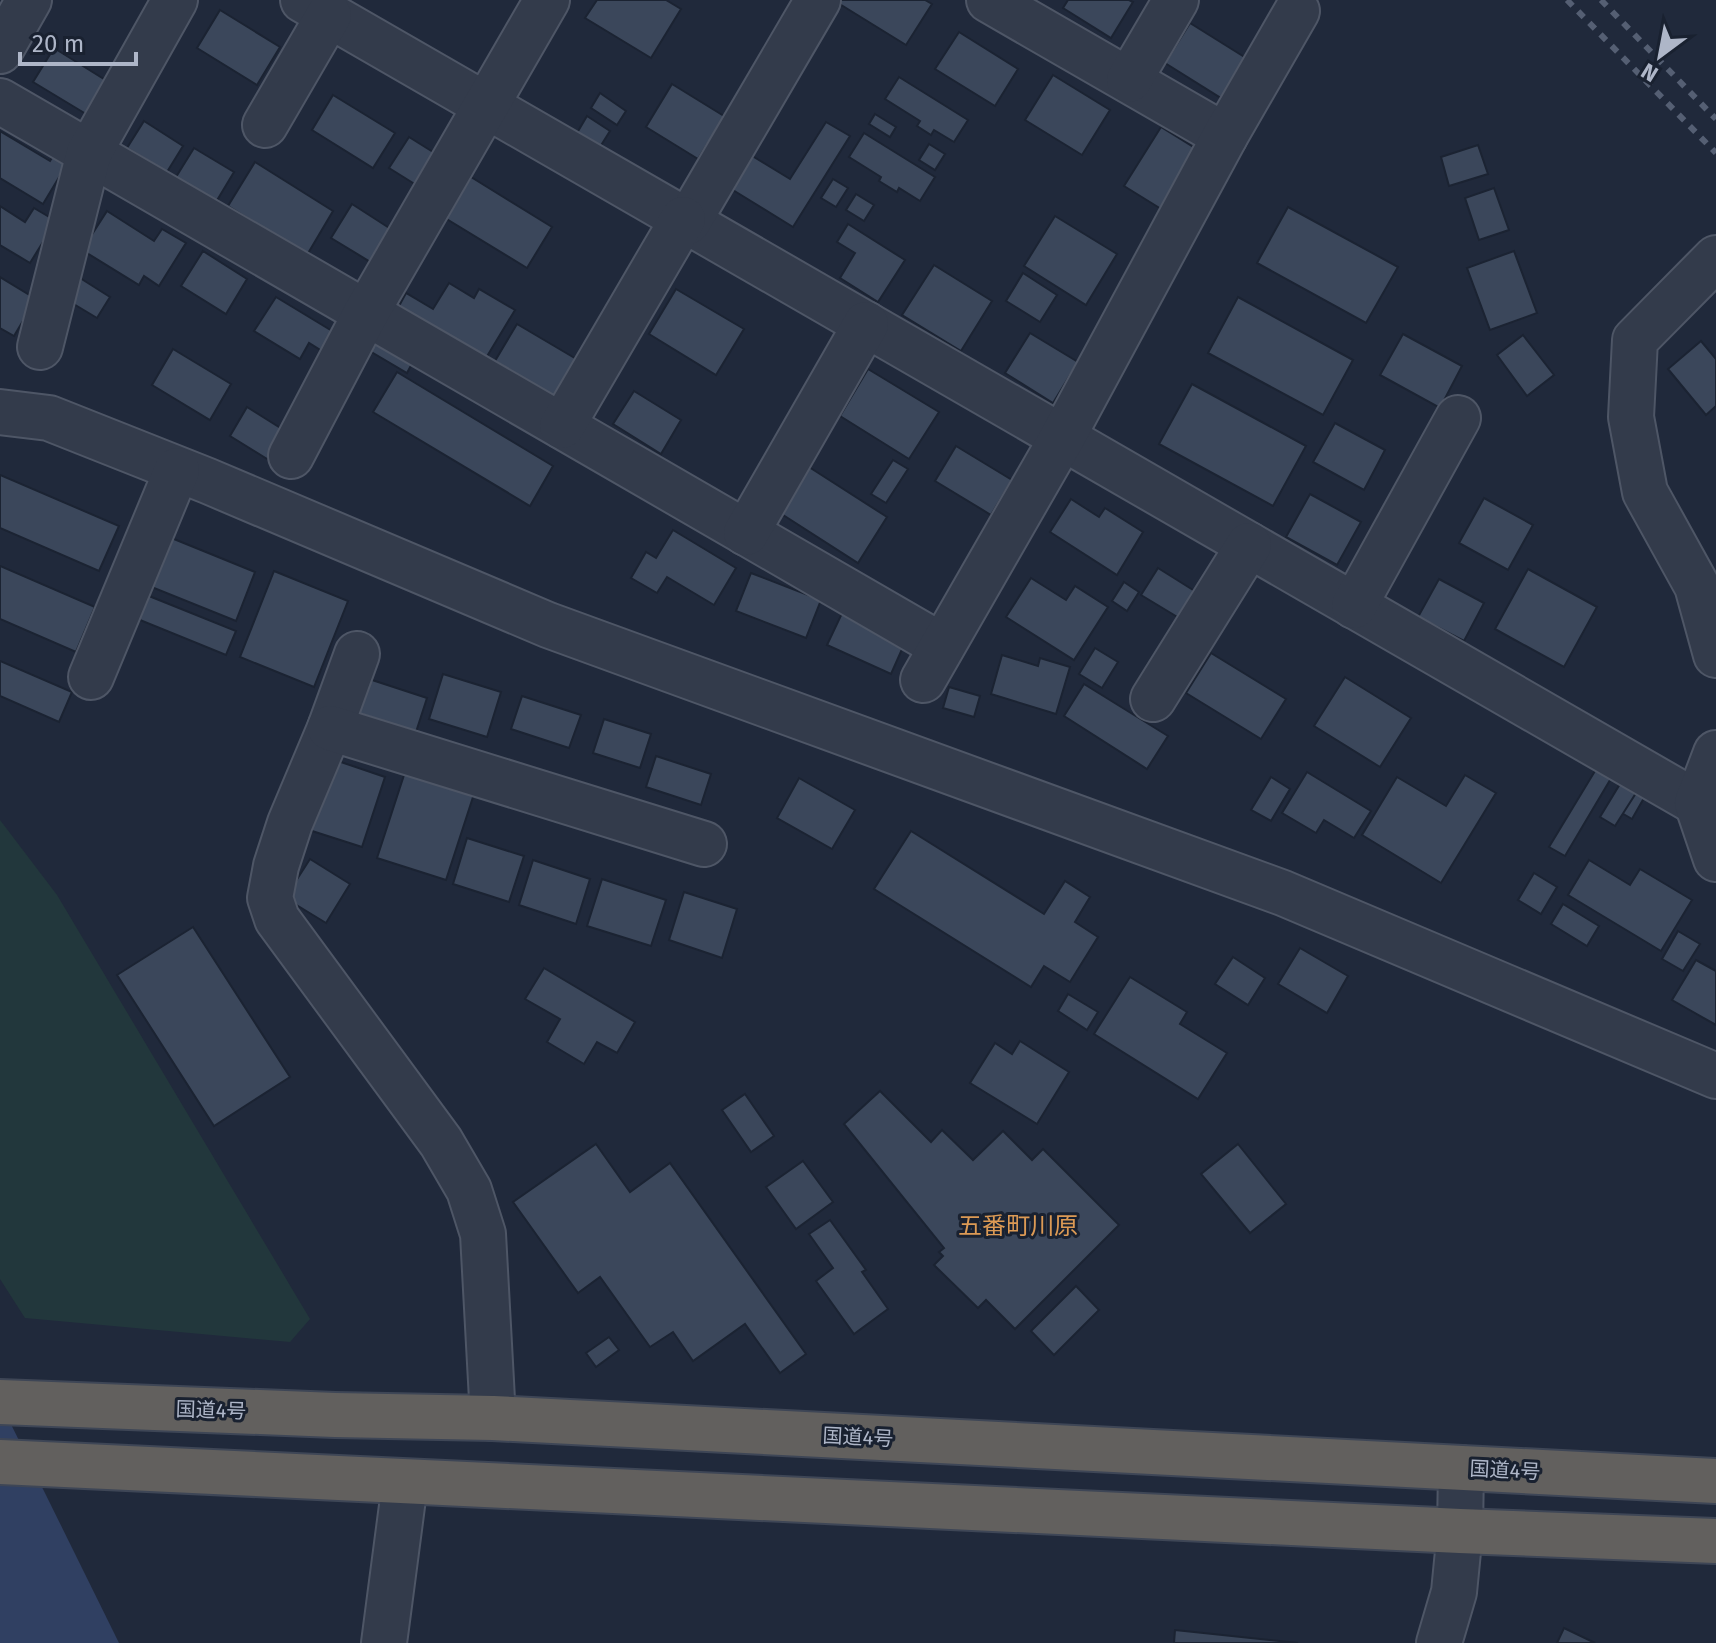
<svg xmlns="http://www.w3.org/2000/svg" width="1716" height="1643" viewBox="0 0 1716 1643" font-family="'Fira Sans','Noto Sans JP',sans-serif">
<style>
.green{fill:#22373c}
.water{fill:#304062}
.building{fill:#3b475b;stroke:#1b2332;stroke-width:2}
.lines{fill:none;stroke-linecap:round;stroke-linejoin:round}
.minor-casing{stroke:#4e5666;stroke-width:48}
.trunk-casing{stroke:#3e4656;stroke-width:48}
.minor{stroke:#333b4b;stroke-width:44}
.trunk{stroke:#62605e;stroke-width:44}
.rail{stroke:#555f73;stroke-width:6;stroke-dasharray:8 8;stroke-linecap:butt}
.labels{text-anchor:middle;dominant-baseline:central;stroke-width:6;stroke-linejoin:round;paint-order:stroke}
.street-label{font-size:20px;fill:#aeb6c8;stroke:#192130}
.quarter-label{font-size:24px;fill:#dc9a55;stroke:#192130}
</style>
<rect width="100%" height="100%" fill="#20293b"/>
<!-- green -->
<polygon class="green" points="0,820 57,895 310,1319 290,1342 25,1318 0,1279"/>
<!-- water -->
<polygon class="water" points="0,1402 119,1643 0,1643"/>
<!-- building -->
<g class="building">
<polygon points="597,0 666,0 681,9 651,58 585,18"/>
<polygon points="840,0 925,0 932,4 906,45 838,3"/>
<polygon points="1068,0 1129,0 1133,2 1111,38 1063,8"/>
<polygon points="220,10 280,47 257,85 197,48"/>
<polygon points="1190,23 1246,58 1221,98 1165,63"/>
<polygon points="959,32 1018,69 995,106 935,69"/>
<polygon points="54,48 107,81 86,114 33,82"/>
<polygon points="1053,75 1110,110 1082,155 1025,120"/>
<polygon points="899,77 968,120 954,142 934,130 931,135 917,126 920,121 885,99"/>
<polygon points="672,84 732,121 716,148 708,143 698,159 646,127"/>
<polygon points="600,93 626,111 617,125 591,108"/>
<polygon points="333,95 395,133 373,168 312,130"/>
<polygon points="875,114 896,127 890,137 869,124"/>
<polygon points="587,116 610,131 600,147 577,133"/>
<polygon points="144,121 183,146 167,172 127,148"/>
<polygon points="826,122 850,136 793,227 728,187 749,154 790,179"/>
<polygon points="1161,127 1203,153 1166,212 1124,186"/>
<polygon points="0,131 50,161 56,151 70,159 43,204 0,178"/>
<polygon points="864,133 935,177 920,201 899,188 897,192 879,181 881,177 849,157"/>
<polygon points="409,137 441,157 421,188 389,168"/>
<polygon points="929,144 945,154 935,170 919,160"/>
<polygon points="1478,145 1488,174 1449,186 1441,157"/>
<polygon points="194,148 234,172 216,202 176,177"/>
<polygon points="255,162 333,211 307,255 228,206"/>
<polygon points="471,177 552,227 527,268 445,218"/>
<polygon points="833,179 848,188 836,207 821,198"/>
<polygon points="1494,188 1509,230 1479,240 1465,198"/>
<polygon points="856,194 874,205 864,221 846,210"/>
<polygon points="352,204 397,233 377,266 331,238"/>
<polygon points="0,206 25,222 34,208 56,221 30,263 0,245"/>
<polygon points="1288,207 1398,267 1366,323 1257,263"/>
<polygon points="107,211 154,241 162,229 186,243 159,286 144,276 139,285 82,250"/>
<polygon points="1055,216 1117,254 1086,305 1024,266"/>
<polygon points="848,224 905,260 878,302 840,278 855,253 837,242"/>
<polygon points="203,251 247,279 226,314 181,286"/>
<polygon points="1514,251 1537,313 1490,330 1467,268"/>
<polygon points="934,265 992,301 961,351 902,315"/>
<polygon points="1023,273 1057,295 1040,322 1006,301"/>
<polygon points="0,277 36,299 14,336 0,328"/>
<polygon points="80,278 110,297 97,318 67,300"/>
<polygon points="449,283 474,298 479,289 515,310 486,358 399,306 406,293 433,309"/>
<polygon points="676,289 744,329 716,375 649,334"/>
<polygon points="276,297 342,337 330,356 309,343 300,359 254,331"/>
<polygon points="1238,297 1353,360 1323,415 1208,353"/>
<polygon points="517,324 578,360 556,398 495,361"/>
<polygon points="1030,333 1078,362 1053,403 1005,373"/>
<polygon points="378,334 416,356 407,373 368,350"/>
<polygon points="1403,334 1462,366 1440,408 1380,375"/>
<polygon points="1523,335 1554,375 1527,396 1497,355"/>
<polygon points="1701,341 1716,359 1716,406 1706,415 1668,369"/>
<polygon points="173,349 231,384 210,420 152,385"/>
<polygon points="868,369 939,412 909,459 840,416"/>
<polygon points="397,372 553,466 530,506 373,412"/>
<polygon points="1192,384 1306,446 1273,506 1159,444"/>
<polygon points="634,391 681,420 661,454 613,424"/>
<polygon points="247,407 290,434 272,462 230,436"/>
<polygon points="1335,423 1385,450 1364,490 1313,462"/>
<polygon points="956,446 1012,480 991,515 935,481"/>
<polygon points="893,460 908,469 886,503 871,494"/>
<polygon points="809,467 887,517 858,563 780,513"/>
<polygon points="0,475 119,526 99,571 0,528"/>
<polygon points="1310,494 1361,522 1337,565 1286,537"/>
<polygon points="1484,498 1533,525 1508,570 1459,543"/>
<polygon points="1071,499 1099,517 1105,508 1143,532 1117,575 1050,532"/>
<polygon points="673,530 736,568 714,605 667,577 657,593 631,578 646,552 656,558"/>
<polygon points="169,537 255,572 236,621 149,586"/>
<polygon points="0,566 95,607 76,652 0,619"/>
<polygon points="1158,568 1201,595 1184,621 1141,595"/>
<polygon points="1528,569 1597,607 1564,667 1495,629"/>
<polygon points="274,571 348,601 314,687 240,657"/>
<polygon points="751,573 821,600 806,638 736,611"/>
<polygon points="1031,578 1066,600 1075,586 1108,607 1074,660 1006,617"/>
<polygon points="1439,579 1484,603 1464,641 1418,617"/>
<polygon points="1124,582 1139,592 1127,611 1112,601"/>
<polygon points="144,594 236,631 226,655 135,618"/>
<polygon points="844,609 907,638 891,674 827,645"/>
<polygon points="1095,648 1118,662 1102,688 1079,674"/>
<polygon points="1211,653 1286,699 1261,739 1186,693"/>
<polygon points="1002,655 1038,666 1040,658 1070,667 1056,714 991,694"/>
<polygon points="0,661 72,692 59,722 0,696"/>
<polygon points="443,674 501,692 487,737 429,719"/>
<polygon points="1345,677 1411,718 1380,767 1314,726"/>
<polygon points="369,679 427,698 416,732 358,713"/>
<polygon points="1084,684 1168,736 1147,769 1064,716"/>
<polygon points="949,687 980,696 974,717 943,708"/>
<polygon points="522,696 581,715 569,748 511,729"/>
<polygon points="604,719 651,734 640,768 593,753"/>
<polygon points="656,756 711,774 701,805 646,787"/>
<polygon points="332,759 385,777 362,847 309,830"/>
<polygon points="1598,766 1613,775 1565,856 1549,847"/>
<polygon points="405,772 474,794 446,880 377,858"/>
<polygon points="1307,772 1371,811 1354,838 1324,820 1316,833 1282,813"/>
<polygon points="1465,775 1496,793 1441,883 1362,835 1397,777 1446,806"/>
<polygon points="1271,777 1290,789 1271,821 1251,810"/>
<polygon points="799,778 855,810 832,849 777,818"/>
<polygon points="1620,784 1644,798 1632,819 1608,805"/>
<polygon points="1620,784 1636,793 1615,826 1600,817"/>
<polygon points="911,831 1044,914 1065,881 1090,897 1075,922 1098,937 1070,982 1044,966 1031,987 874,889"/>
<polygon points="467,838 524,856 509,902 453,884"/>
<polygon points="310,859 350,884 326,923 285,898"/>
<polygon points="533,860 590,879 576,924 519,905"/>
<polygon points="1589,860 1630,885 1640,869 1692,900 1661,951 1568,895"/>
<polygon points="1534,873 1557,887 1541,914 1518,900"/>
<polygon points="602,879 666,900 651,946 587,926"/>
<polygon points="684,892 737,909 722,958 669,940"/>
<polygon points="1563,904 1599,926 1587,946 1551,924"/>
<polygon points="193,927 290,1077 214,1126 117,975"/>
<polygon points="1678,931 1700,944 1683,971 1662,959"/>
<polygon points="1300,948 1348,976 1327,1013 1278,984"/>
<polygon points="1233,957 1265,978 1248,1005 1215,984"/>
<polygon points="1696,960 1716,971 1716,1025 1672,1000"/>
<polygon points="544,968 635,1022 617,1053 597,1042 584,1064 547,1042 560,1019 525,999"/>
<polygon points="1130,977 1187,1012 1180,1024 1227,1053 1198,1099 1094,1034"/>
<polygon points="1068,994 1098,1012 1087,1030 1058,1011"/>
<polygon points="1020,1041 1069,1072 1037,1124 970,1083 995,1043 1012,1054"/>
<polygon points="880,1091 931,1142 942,1130 973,1160 1003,1131 1032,1160 1043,1149 1119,1225 1015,1329 986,1300 978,1308 934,1265 943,1256 939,1252 944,1248 844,1124"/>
<polygon points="745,1094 774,1136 751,1152 722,1110"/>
<polygon points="596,1144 630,1192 670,1163 806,1354 780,1373 745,1324 693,1361 673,1332 650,1347 600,1277 578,1293 513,1202"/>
<polygon points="1238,1144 1286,1204 1250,1233 1201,1174"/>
<polygon points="803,1161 833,1202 796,1229 766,1187"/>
<polygon points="830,1220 866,1270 862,1272 888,1309 854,1334 816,1281 833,1268 809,1234"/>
<polygon points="1076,1286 1099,1310 1054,1355 1031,1331"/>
<polygon points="609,1337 619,1350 596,1367 586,1353"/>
<polygon points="1564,1628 1595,1643 1557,1643"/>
<polygon points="1175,1630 1298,1643 1174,1643"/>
</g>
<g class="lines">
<defs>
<g id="minor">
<polyline points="303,0 1697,803"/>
<polyline points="989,0 1225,136"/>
<polyline points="0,51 29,0"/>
<polyline points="1129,80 1176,0"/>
<polyline points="0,101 942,646"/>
<polyline points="265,125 329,15"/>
<polyline points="688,222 818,0"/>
<polyline points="1716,258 1635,340 1631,417 1645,492 1697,586 1716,655"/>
<polyline points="40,347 89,153 175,0"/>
<polyline points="0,412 49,418 208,481 548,625 1283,893 1716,1076"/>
<polyline points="562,426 683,219"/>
<polyline points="291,456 366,313 547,0"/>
<polyline points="746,533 866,324"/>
<polyline points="1354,606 1458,418"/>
<polyline points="357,654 330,728 290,823 276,866 270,898 277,919 441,1142 469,1190 483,1234 493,1418"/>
<polyline points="91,677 177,470"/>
<polyline points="923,680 1062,438 1225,136 1297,11"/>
<polyline points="1153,699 1249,545"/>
<polyline points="330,728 704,844"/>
<polyline points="1716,753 1697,803 1716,859"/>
<polyline points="384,1643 405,1483"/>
<polyline points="1439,1643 1454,1592 1460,1531 1461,1468"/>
</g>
<g id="trunk">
<polyline points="0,1402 335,1415 493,1418 1716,1481"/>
<polyline points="0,1462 1460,1531 1716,1541"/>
</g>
</defs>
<!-- minor casing -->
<use href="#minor" class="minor-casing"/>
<!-- trunk casing -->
<use href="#trunk" class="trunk-casing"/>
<!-- minor -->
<use href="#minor" class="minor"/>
<!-- trunk -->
<use href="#trunk" class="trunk"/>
<!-- rail -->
<g class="rail">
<polyline points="1567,0 1716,153"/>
<polyline points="1601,0 1716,119"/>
</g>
</g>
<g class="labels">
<!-- street labels -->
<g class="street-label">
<text transform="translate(211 1410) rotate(2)">国道4号</text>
<text transform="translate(858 1437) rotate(3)">国道4号</text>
<text transform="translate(1505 1470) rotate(3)">国道4号</text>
</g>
<!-- quarter labels -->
<g class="quarter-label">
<text x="1018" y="1226">五番町川原</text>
</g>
</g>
<!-- north arrow -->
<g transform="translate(1660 56) rotate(212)" stroke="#192130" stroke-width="6" paint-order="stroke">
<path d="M0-6L14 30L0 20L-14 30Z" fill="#aeb6c8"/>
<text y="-12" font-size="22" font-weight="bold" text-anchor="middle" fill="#aeb6c8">N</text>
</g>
<!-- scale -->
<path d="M20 52v12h116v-12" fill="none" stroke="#aeb6c8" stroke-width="4"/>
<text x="32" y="52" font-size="24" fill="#aeb6c8" stroke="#192130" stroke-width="6" paint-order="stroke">20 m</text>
</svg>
